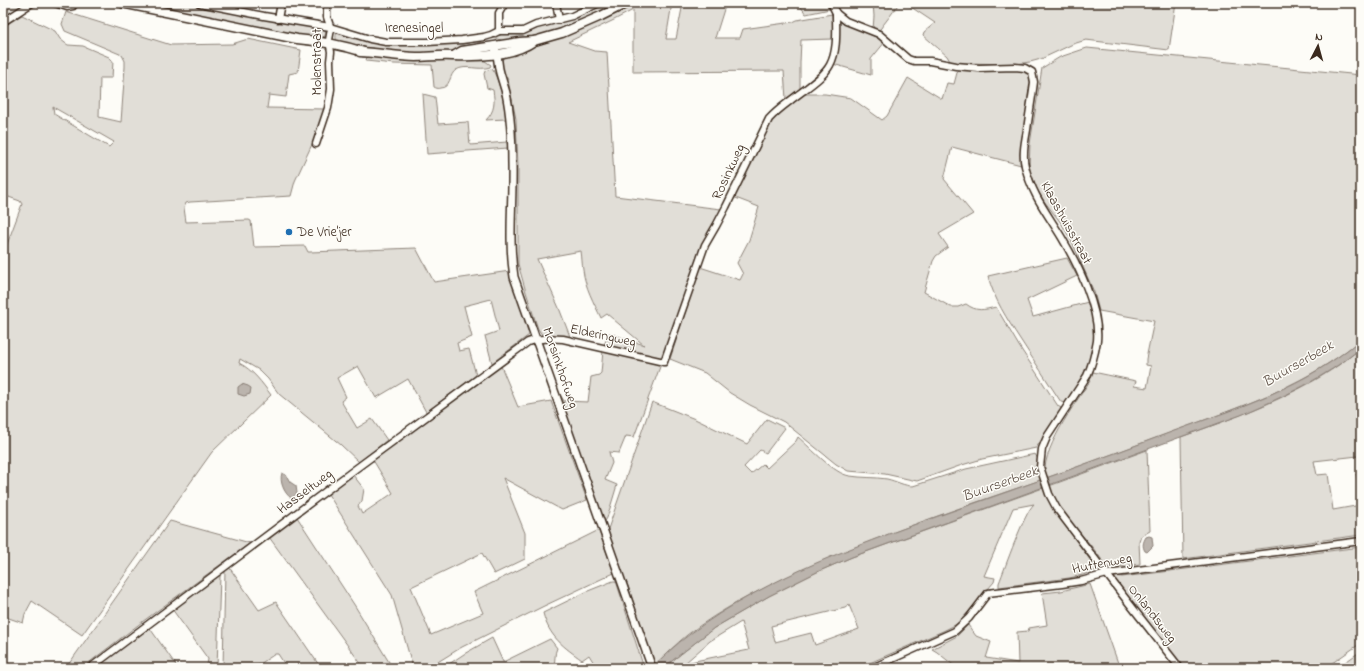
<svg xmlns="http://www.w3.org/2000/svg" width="1364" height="671" viewBox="0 0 1364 671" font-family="'Indie Flower',sans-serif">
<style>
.green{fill:#e1ded7;stroke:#8e847a;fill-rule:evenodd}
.water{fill:#bbb4ad;stroke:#887d74}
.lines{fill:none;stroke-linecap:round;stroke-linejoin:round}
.minor-casing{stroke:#3b2a1e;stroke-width:9}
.tertiary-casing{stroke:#3b2a1e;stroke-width:10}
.secondary-casing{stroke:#3b2a1e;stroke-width:11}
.minor{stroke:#fdfcf7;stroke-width:6}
.tertiary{stroke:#fdfcf7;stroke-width:7}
.secondary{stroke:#fdfcf7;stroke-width:8}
.poi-dot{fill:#1f6fb2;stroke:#fdfcf7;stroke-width:1.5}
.labels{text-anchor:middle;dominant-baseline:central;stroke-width:3;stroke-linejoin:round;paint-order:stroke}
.street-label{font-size:14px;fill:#3b2a1e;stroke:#fdfcf7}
.poi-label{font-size:14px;fill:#3b2a1e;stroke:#fdfcf7;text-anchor:start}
.water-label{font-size:15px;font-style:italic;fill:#615349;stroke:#fdfcf7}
</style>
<rect width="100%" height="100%" fill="#fdfcf7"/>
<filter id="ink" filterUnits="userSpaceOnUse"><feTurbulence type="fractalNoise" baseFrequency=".025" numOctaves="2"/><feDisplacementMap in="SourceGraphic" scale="8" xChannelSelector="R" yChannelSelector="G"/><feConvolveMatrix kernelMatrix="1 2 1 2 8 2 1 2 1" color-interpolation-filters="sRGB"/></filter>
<g filter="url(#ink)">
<!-- green -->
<g class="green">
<polygon points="3,3 29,3 3,19"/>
<path d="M 141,3 L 188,3 L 298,25 L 322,28 C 326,30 326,32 325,36 L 319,40 Z"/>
<polygon points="604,3 619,3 595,16 542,37 503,42 501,40 493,38 493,37 500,33 518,34 527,32 533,29 565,21 587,12"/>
<path d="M 635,3 L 672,3 L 666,39 L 676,39 L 683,3 L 726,3 L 715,38 L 740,38 L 743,29 L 793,22 L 797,20 L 832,14 L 833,28 L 833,39 L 801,40 L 800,63 L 800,89 L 786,99 L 784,71 L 633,72 L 633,10 L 614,20 L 568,42 L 594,51 L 607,52 L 615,196 L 721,209 L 702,244 L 664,356 L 661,358 L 604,345 L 609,333 L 644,345 L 607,314 L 601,318 C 594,303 585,287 583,270 C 582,264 582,258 581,251 L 537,259 L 559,308 L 571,339 L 543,336 L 538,329 L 526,292 L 518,264 L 518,167 L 516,119 L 508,80 L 501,66 L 501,62 L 504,57 L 509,54 L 539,45 L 564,36 L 587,26 Z"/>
<polygon points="798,3 827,3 830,9 806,14"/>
<path d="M 873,3 L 899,3 C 893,13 885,22 878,32 L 873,30 L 874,16 Z"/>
<polygon points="905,3 1176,3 1169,50 1086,40 1073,44 1041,59 1030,62 1016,64 963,63 958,65 951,63 947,56 923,35 924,32 935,23"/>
<path d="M 66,12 L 171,45 L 232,44 L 248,39 L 301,50 L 298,72 L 289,74 L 286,97 L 269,95 L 267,108 L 325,109 L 314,140 L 295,181 L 291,196 L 190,202 L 186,203 L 184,208 L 186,222 L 249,220 L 251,221 L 254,247 L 305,246 L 308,252 L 310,252 L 416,248 L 434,282 L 510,271 L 529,335 L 492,363 L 485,336 L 499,331 L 491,299 L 464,306 L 472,337 L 457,343 L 459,351 L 469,349 L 476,375 L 426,412 L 408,379 L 376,398 L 358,366 L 337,378 L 346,397 L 341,401 L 357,428 L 372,419 L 387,440 L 359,462 L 341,445 L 279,394 L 268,379 L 259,370 L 240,359 L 239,363 C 253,370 262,383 271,395 L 212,452 L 82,635 L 32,601 L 25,614 L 23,623 L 3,616 L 3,255 L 22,204 L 20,201 L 3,195 L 3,27 L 22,15 L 55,31 L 60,39 L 65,43 L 68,45 L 83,46 L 109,57 L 113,61 L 112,78 L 100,78 L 99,117 L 121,122 L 125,67 L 125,61 L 122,55 L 65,31 L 62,24 ZM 53,107 L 114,142 L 109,147 L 54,114 Z"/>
<path d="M 837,18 C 852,28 870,33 885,42 L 871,59 L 871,75 L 833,64 Z"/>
<path d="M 339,31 L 339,33 L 354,39 L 357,38 L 368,41 L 466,42 L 467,47 L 478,46 L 478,41 L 481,41 L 481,47 C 467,50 453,52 438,53 C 422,54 347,52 337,41 C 335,38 336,35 337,32 Z"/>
<path d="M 1087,48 L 1361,75 L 1361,339 C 1310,383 1248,404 1186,427 C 1139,444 1093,462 1046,478 C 1038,454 1076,402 1090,381 L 1093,372 L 1136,381 L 1134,386 L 1147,388 L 1151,366 L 1146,365 L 1146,359 L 1154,321 L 1099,311 L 1094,292 L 1072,242 L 1061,223 L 1044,201 L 1038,191 L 1029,168 L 1030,144 L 1042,68 L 1060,57 Z"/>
<path d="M 367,56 L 485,61 L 491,65 L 490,67 C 479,71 466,64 456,70 C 449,74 451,88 440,88 C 438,89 436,88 434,87 L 432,65 L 394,64 L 366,61 Z"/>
<path d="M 491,69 L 493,70 C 501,86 504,102 506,119 L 486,120 C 495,111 495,102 493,90 L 487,88 L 484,74 L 485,71 Z"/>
<path d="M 958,69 L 1024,70 L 1031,77 L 1020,154 L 1021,165 L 952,147 L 944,179 L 973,214 L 939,234 L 948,247 L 936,256 L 933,261 L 924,292 L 951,307 L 958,307 L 966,304 C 977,312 983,310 996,307 L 1019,346 L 1058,406 L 1061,408 L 1061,410 L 1036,448 L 982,459 L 962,465 L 917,481 L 885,474 L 848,471 L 836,464 L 784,422 L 750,405 L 730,393 L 705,373 L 670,359 L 700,267 L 740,280 L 743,274 L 737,263 L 749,240 L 759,207 L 733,197 L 768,125 L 779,111 L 802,94 L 825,94 L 851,98 L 882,120 L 887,116 L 908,78 L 942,99 L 947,83 L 954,84 Z"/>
<polygon points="423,94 435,97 438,124 468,122 470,145 507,142 508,148 427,154"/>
<path d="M 1067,258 L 1077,276 L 1027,300 L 1033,317 L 1088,302 C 1090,311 1093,320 1094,329 C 1097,357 1079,382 1065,403 L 1061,402 C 1047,381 1034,360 1020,339 C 1007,319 994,299 988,276 Z"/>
<path d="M 1361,348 L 1361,494 L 1356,474 L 1361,473 L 1358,456 L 1314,461 L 1317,475 L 1328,474 L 1333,510 L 1361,505 L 1361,535 L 1183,559 L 1181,437 C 1244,414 1309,392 1361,348 Z"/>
<polygon points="603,351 661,364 634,437 626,436 619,453 609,452 612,463 605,480 617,485 607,518 604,523 555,386 564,401 588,402 591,377 599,375 601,373"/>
<polygon points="501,366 518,407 551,401 587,500 562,510 503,478 525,533 525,559 494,574 482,553 411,587 431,635 483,613 474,592 597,531 599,531 614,573 544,606 462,647 428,668 413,668 392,595 328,494 353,475 364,489 362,501 358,506 362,514 393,493 373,460"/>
<path d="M 652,402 L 695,419 L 747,444 L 767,419 L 785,428 L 766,453 L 760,450 L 744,467 L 751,474 L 763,464 L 767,468 L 796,441 L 798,437 C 811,448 834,474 850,476 C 862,478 874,477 887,479 C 896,481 904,486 913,486 L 966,469 L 1035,454 L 1038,459 L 1041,480 C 959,508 877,536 798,572 C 759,590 721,609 687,635 C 675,645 665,655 654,666 L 628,586 L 623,576 L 607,532 Z"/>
<path d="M 1147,450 L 1150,531 L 1141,536 L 1139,542 L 1140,564 L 1107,568 C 1090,539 1061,518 1049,486 Z"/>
<path d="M 1043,488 L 1047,497 L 1055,511 L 1098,571 L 1096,570 L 1083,575 L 1069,578 L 999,587 L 999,583 C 1005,568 1024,513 1034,504 L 1013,508 L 984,576 L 995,578 L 994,582 L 962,619 L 955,625 L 943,631 L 858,668 L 663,668 L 714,628 L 769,596 L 817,572 L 852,557 ZM 849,605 L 859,629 L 815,645 L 811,633 L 775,642 L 771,626 L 845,608 ZM 741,622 L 749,650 L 685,663 L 710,641 Z"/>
<polygon points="297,517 355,606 392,667 395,668 364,668 269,537"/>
<polygon points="170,521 250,543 142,622 82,668 66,668"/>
<polygon points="1361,547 1361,643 1325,668 1184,668 1110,575 1122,577"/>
<polygon points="229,567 259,610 276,602 321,668 287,668 278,654 275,654 254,668 223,668 225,570"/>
<polygon points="219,575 220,576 217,668 203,668 207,665 208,659 172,609"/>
<path d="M 613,581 L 616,581 L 644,668 L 597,668 L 589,655 L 582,660 C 564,647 549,637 543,613 L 545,612 L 588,591 Z"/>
<polygon points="1090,584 1118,663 1118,665 1103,668 957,668 937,652 932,649 957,636 968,625 976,636 991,642 986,658 1018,663 1017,632 1028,631 1029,628 1047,625 1042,593 1061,591"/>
<polygon points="149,627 178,668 95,668"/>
<path d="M 492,638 L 503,662 L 550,639 L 557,648 C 554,653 556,661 553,668 L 443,668 L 464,654 Z"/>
<polygon points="1361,651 1361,668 1337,668"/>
</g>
<!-- water -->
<g class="water">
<path d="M 1361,339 L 1361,348 C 1325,378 1283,397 1241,415 L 852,557 L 817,572 L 769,596 L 714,628 L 663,668 L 651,668 C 664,656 676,644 690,634 C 767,576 868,541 958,509 C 1030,484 1103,458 1174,431 C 1240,407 1307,386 1361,339 Z"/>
<polygon points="242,384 248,386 251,388 250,394 244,396 238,394 238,387"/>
<path d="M 282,473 L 286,475 L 290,482 L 296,486 L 297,493 L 294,497 L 291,498 C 284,493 279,481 282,473 Z"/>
<path d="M 1149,536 L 1152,537 L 1153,546 L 1147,552 L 1145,551 C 1142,546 1143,542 1146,537 Z"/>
</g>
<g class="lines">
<defs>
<g id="minor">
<polyline points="55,3 67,7 73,6 74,3"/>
<polyline points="199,3 264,16 330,27 370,39 386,42 427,42 462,40 484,37 491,35 499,31 499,13 505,3"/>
<polyline points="556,3 559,20"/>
<path d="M 831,3 L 836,13 L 846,21 L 879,34 L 908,59 L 914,61 L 930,61 L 956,66 L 979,68 L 1015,67 L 1025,68 L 1032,72 L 1034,82 C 1032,98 1029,114 1027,130 C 1025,141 1022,155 1025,166 C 1032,195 1047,213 1062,238 C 1078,265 1100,309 1097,341 C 1095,353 1092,365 1087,376 L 1047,437 L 1042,449 L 1040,467 L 1049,494 L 1057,509 L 1121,593 L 1180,668"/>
<polyline points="278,19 281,3"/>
<polyline points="3,22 32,3"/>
<polyline points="499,31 523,31 536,25 572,16 599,3"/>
<polyline points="316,144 328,108 331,89 330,61 331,52 329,40 331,29 327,17 327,3"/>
<path d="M 90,668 L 354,470 L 528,342 C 539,338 550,338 563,339 L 664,362 L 705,245 L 716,226 L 726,207 L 769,119 C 777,110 786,104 795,97 C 806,88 823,78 830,65 C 838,50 836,30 836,13"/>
<polyline points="872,668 955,631 969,618 988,593 1062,584 1081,581 1107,574 1361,541"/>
</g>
<path id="tertiary" d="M 494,46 C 499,56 497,63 500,73 C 502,80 504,86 506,93 C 511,116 512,141 512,164 C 513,201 508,240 514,277 L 652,668"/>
<g id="secondary">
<path d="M 122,3 L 297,39 C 320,41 342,45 364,52"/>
<path d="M 360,52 C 378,53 397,56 416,57 C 428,57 440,55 453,56 C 477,57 513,56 534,41"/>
<polyline points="455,55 462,51 520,42 534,41 562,33 601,16 627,3"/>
</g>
</defs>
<!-- minor casing -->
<use href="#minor" class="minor-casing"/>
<!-- tertiary casing -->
<use href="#tertiary" class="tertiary-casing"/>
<!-- secondary casing -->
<use href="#secondary" class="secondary-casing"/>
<!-- minor -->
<use href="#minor" class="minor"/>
<!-- tertiary -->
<use href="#tertiary" class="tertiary"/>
<!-- secondary -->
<use href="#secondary" class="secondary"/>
</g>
</g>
<!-- markers -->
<circle class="poi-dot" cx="289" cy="232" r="4"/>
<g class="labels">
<!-- street labels -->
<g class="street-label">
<text x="414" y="28">Irenesingel</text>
<text transform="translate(317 62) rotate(-90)">Molenstraat</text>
<text transform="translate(729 172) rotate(-65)">Rosinkweg</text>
<text transform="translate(1066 223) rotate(61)">Klaashuisstraat</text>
<text transform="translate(603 336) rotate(12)">Elderingweg</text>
<text transform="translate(560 368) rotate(71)">Morsinkhofweg</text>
<text transform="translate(305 492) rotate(-37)">Hasseltweg</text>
<text transform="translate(1102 564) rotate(-11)">Huttenweg</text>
<text transform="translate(1152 614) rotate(52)">Onlandsweg</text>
</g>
<!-- poi labels -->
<g class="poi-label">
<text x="297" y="232">De Vrie'jer</text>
</g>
<!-- water labels -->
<g class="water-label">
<text transform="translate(1298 364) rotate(-30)">Buurserbeek</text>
<text transform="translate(1000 484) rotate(-20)">Buurserbeek</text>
</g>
</g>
<!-- margin -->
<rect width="1364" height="671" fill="none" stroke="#fdfcf7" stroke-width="16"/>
<rect x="8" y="8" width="1348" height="655" fill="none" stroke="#3b2a1e" stroke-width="1.5" filter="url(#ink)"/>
<!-- north arrow -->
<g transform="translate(1318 46) rotate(6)" stroke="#fdfcf7" stroke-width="3" paint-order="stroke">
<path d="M0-3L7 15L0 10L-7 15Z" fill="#3b2a1e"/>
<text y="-6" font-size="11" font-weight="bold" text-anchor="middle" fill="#3b2a1e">N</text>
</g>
</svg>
